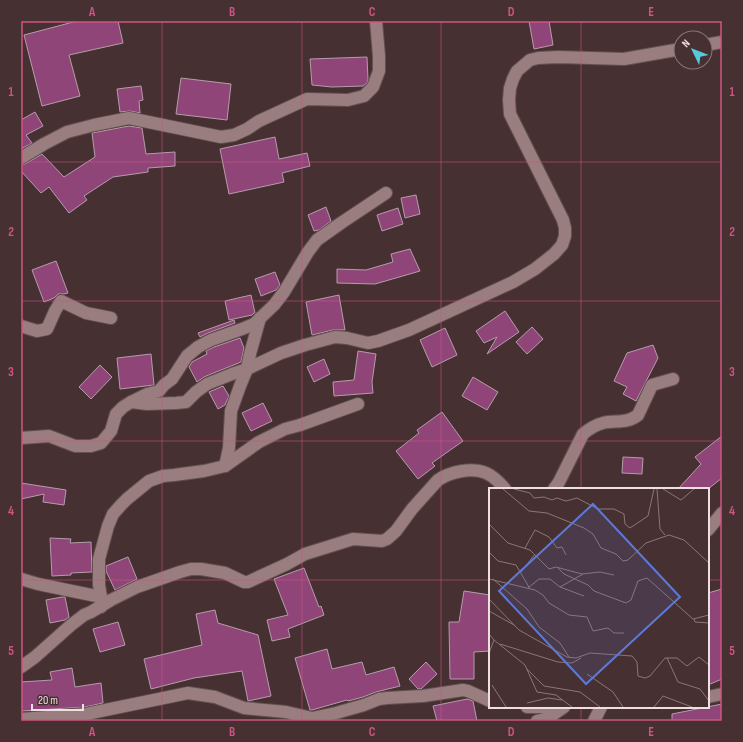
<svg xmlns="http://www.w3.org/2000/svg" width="743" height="742" viewBox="0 0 743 742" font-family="'Sofia Sans Condensed',sans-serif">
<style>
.building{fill:#904579;stroke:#b49dab}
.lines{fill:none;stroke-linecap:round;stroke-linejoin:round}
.minor-casing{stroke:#635051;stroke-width:14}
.minor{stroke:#997d7f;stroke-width:12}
.grid{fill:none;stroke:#cf5483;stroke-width:1;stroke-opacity:0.55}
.inset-road{fill:none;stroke:#8a7678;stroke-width:1}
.view{fill:#5c7ada;fill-opacity:0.15;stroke:#5c7ada;stroke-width:2}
.inset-edge{fill:none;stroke:#eedfe0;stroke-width:2}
.neatline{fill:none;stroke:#cf5483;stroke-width:1.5}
.grid-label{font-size:13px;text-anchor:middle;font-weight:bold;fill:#cf5483}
</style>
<rect width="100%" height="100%" fill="#473032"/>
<!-- building -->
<g class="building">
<polygon points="77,21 118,21 123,43 69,55 80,96 42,106 24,35"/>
<polygon points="529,21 549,21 553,45 534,49"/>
<polygon points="367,57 368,80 367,83 363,86 332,87 312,85 310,59"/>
<polygon points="181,78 231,84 227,120 176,114"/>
<polygon points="141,86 143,100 139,101 140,113 130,111 120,112 117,89"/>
<polygon points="35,112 43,126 26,135 32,143 21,149 21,120"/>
<polygon points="129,126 142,128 146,154 175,152 175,166 148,168 148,172 113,177 84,196 87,200 69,213 49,187 41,193 21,171 21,165 25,164 42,154 64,177 95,157 92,133"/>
<polygon points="275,137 279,159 307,153 310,166 282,173 284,182 229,194 220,149"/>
<polygon points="416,195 420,214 405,218 401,198"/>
<polygon points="326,207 331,221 319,230 314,231 308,215"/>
<polygon points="398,208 403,224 382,231 377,215"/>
<polygon points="410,249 420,271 375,284 337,283 337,269 366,270 393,262 391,254"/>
<polygon points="56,261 68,293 64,294 58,294 54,298 44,302 32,270"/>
<polygon points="275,272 280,285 276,290 261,296 255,279"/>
<polygon points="251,295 255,313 254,313 252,315 229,320 225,301"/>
<polygon points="339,295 345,330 333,330 312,335 306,302"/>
<polygon points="505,311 519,332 487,354 497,337 484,343 476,331"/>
<polygon points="234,320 235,323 208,333 200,337 198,333"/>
<polygon points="532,327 543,339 527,354 516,342"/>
<polygon points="445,328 457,355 432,367 420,340"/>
<polygon points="240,338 244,348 241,362 216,372 204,377 197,382 189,367 192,362 207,354 206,351 214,347"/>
<polygon points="653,345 658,358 636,401 623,394 627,387 614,381 627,353"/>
<polygon points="358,351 376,354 372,382 373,393 334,396 333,382 354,380"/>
<polygon points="151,354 154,385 120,389 117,358"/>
<polygon points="324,359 330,374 314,382 307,367"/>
<polygon points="100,365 112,377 91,399 79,387"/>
<polygon points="473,377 498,392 487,410 462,396"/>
<polygon points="223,386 229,396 225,405 218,409 209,392"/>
<polygon points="263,403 272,421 251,431 242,413"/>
<polygon points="442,412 463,441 432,463 435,466 418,479 396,451 419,433 417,430"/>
<polygon points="722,436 722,478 708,489 678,489 701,464 695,457"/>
<polygon points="623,457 643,458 642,474 622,473"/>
<polygon points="21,483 66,490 64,505 43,502 44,494 21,499"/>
<polygon points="50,538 71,539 70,543 91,542 92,572 71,573 71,575 52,576"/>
<polygon points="128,557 137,579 115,590 106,571 106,566"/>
<polygon points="304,568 319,607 321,606 324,615 288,629 290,637 272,641 267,620 288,615 274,579"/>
<polygon points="722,589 722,679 708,685 708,593"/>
<polygon points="464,591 490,595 490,651 474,652 474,679 450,679 449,622 459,622"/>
<polygon points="62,597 65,597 69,617 65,620 50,623 46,600"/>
<polygon points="215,610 218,623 258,635 271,696 248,701 242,671 194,678 151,689 144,659 202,645 196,614"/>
<polygon points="118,622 125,645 100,652 93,629"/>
<polygon points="327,649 332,669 362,662 366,675 394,667 400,686 376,692 363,697 348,701 347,700 312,710 310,710 295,658"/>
<polygon points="426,662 437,674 421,689 418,689 409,679"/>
<polygon points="72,668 75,687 101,683 103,703 85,707 21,711 21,682 52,680 50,672"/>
<polygon points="467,699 473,701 477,721 437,721 433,706"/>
<polygon points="722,704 722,721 672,721 672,714"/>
</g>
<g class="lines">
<defs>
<g id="minor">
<polyline points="705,45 722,42"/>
<polyline points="21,158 44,144 67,132 94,125 129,118 221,137 234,135 247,129 259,121 307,99 348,100 364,96 373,87 379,71 379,56 376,21"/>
<polyline points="21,326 37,331 47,329 55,311 61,301 86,313 111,318"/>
<polyline points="131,402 147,404 176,403 186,402 196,392 207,384 232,374 247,369 281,353 305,345 335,337 347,338 368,343 378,341 409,330 513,282 535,269 554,254 562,245 565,236 565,228 563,220 510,114 509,100 510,88 513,79 517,71 530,60 538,58 558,57 624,59 681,49"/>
<polyline points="21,438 49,436 75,446 91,446 101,443 111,431 116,414 123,407 131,402 147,394 159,391 164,385 172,379 187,356 198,347 211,340 242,329 254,324 274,305 284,292 308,252 317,240 341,223 386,193"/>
<polyline points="225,466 229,448 231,411 240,386 247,369 250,354 260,318"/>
<path d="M 554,489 L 559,482 L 583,434 C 589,429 595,425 603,423 C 615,420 627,424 638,415 L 652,385 L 673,379"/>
<polyline points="708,530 722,513"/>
<polyline points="21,579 38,584 101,597"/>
<polyline points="101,607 101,597 99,585 99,559 108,526 113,514 121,505 127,499 149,481 163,476 174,475 204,471 225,466 259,442 285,429 300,425 358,404"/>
<path d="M 21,667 L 35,657 L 71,625 L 84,615 L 91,612 L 111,600 L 137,587 L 180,572 L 191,569 L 201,569 L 225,573 L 244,582 L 248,582 L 287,564 L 305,554 L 353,539 L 382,541 L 387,539 L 396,531 L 412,509 L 438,480 C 450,472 471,467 486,473 C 493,476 500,483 505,489"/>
<polyline points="708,697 722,694"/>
<polyline points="527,707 551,707"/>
<polyline points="21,719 86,714 188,693 215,697 244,708 286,712 312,718 336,713 364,705 379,699 387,698 423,696 463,690 468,691 490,701"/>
<polyline points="537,721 548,718 564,707"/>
<polyline points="594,721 601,707"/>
</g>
</defs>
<!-- minor casing -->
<use href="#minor" class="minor-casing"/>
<!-- minor -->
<use href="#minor" class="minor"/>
</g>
<!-- grid -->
<path class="grid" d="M 162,21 L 162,721M 302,21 L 302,721M 441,21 L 441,721M 581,21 L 581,489M 21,162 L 722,162M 21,301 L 722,301M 21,441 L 722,441M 21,580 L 490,580M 708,580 L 722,580M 581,707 L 581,721"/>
<!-- overview -->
<g transform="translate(489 488)">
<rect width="220" height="220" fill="#473032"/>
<path class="inset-road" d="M 14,1 L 40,23 L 58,25 L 95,40 L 104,46 L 112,60 L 127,66 L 134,73 L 139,72 L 157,55 L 180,47 L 195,52 L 220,75M 25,1 L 41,5 L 45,10 L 55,9 L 63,12 L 68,10 L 77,13 L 88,10 L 109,21 L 125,21 L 135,26 L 136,36 L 141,40 L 159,28 L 165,1M 168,1 L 171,41 L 176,47M 174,1 L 192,12 L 205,1M 0,36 L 19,55 L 41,62 L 60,81 L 67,79 L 93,86 L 111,84 L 125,87M 36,60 L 46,42 L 60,49 L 68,60 L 73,59 L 77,67M 0,64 L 9,73 L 27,77 L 40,99M 68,79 L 75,86 L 99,97 L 105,103 L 137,115 L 142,112 L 149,93 L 158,90 L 204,131 L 220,127M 32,84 L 46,66M 0,91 L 46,102 L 54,107 L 60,115 L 80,127 L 98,129 L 104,143 L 119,140 L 125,145 L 135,145M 4,91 L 38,121 L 50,139 L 71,155 L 80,169M 71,99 L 94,86M 39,100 L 50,91 L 61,91 L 71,99 L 95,108M 0,111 L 30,142 L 78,169 L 87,170 L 101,165 L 143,168 L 148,174 L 149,188 L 156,190 L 161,188 L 176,170 L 188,170 L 198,178 L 210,169 L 220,177M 0,123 L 25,137M 205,131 L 206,134 L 220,135M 0,146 L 5,152 L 0,165M 5,152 L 36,177 L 48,204 L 67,207 L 83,219M 11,156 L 69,174 L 83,175 L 92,170M 178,170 L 189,194 L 211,201 L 220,213M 38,181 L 55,198 L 91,204 L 111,219M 98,186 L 124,204 L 134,219M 3,197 L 17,219M 38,215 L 59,210 L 73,212M 165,219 L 174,208 L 203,219"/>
<path class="view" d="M 104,16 L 191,109 L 97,196 L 10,103 Z"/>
<rect width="220" height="220" class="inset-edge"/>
</g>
<!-- border -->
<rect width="743" height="742" fill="none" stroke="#473032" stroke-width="44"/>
<!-- north arrow -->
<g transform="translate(693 50) rotate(313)"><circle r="19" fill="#473032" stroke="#8a7678"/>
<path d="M0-3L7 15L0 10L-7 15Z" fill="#55cadf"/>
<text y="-6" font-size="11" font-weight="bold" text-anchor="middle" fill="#eedfe0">N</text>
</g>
<!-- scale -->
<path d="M32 704v6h51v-6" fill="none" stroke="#eedfe0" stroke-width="2"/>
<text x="38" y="704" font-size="12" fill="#eedfe0" stroke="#473032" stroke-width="3" paint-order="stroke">20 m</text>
<rect x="22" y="22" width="699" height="698" class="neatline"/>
<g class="grid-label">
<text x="92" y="16">A</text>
<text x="232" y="16">B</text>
<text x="372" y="16">C</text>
<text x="511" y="16">D</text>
<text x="651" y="16">E</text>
<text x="11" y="96">1</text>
<text x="732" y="96">1</text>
<text x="11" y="236">2</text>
<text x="732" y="236">2</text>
<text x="11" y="376">3</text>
<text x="732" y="376">3</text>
<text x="11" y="515">4</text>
<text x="732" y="515">4</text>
<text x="11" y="655">5</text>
<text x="732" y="655">5</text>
<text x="92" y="736">A</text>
<text x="232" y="736">B</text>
<text x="372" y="736">C</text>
<text x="511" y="736">D</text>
<text x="651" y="736">E</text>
</g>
</svg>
